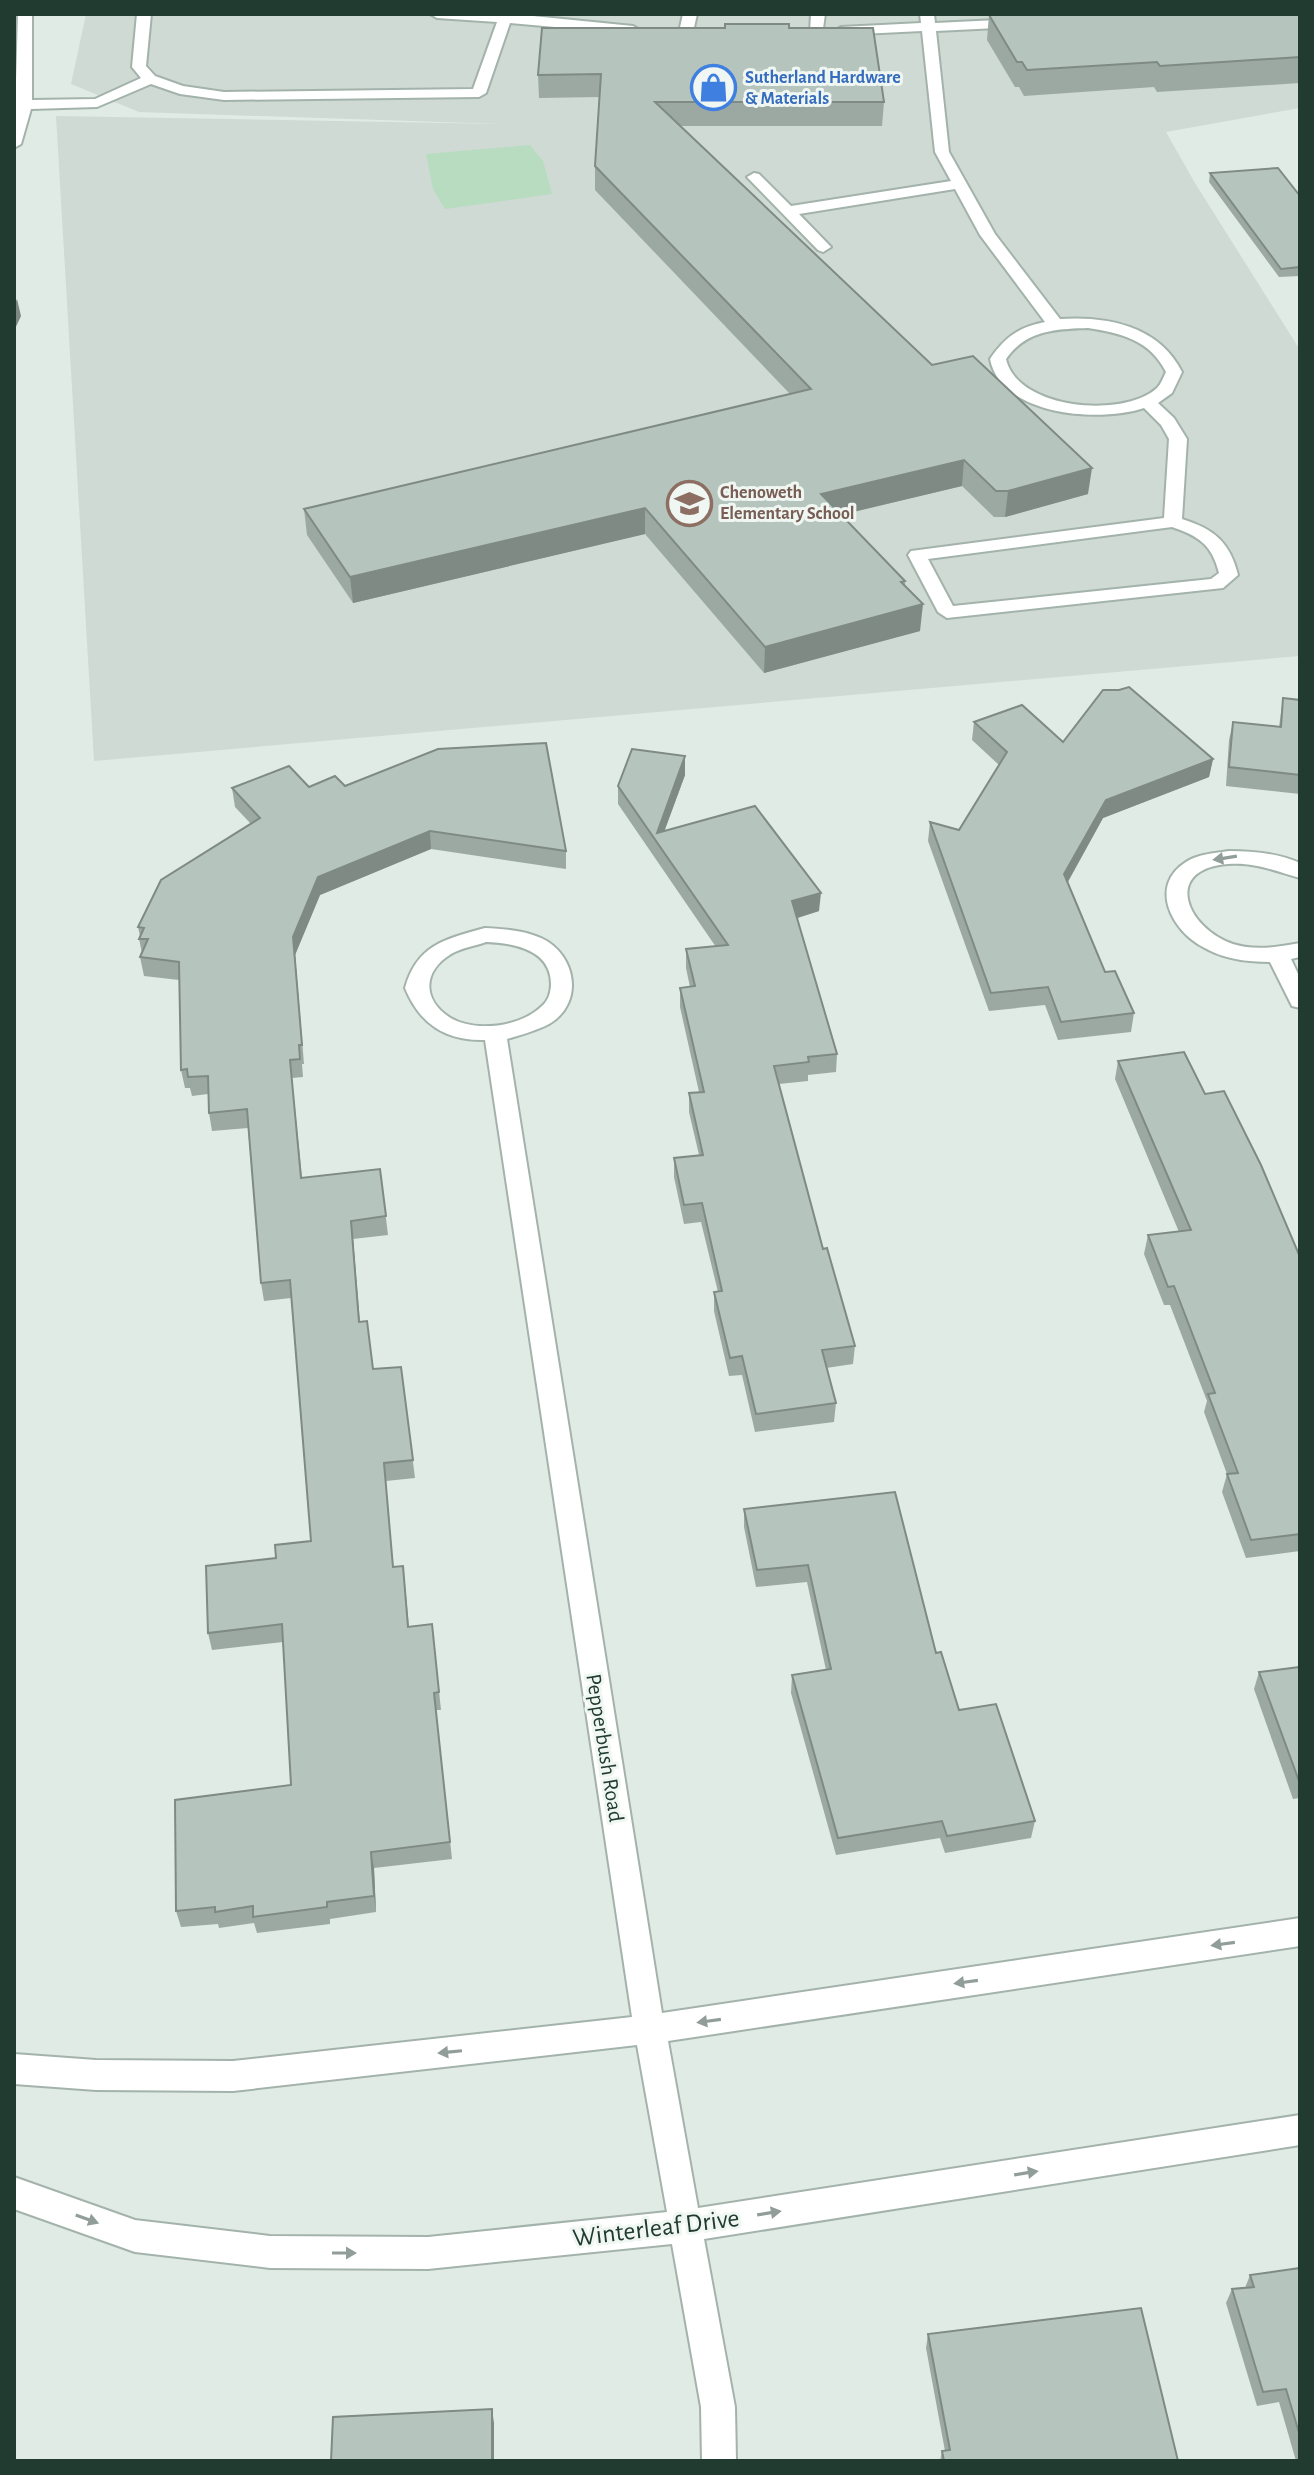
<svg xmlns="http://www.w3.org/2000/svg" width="1314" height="2475" viewBox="0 0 1314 2475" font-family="'Alegreya Sans',sans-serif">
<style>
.built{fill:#cedad3}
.green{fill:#b8dcbf}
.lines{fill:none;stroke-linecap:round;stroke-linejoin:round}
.minor-casing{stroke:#a3b3ab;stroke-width:4}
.minor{fill:#fff;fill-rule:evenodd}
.wall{fill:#9ca9a3}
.shaded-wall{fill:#7f8a84}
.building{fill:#b5c5bd;stroke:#7f8a84;stroke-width:2}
.oneway{fill:#909d98}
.labels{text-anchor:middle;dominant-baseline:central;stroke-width:6;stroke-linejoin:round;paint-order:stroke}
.far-shop-label{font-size:18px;font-weight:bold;fill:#366cbe;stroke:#f0f7f3;text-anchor:start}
.far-education-label{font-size:18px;font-weight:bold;fill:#785e54;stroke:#f0f7f3;text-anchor:start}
.street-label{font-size:22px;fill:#213b31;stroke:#f0f7f3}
.near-street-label{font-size:26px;fill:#213b31;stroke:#f0f7f3}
</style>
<rect width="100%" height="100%" fill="#e0ebe5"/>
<!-- built -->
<polygon class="built" points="86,14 1300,14 1300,108 1166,132 1195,183 1300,350 1300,656 94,761 56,116 501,124 139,112 71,84"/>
<!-- green -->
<polygon class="green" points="530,145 543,161 552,194 445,209 433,189 426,154"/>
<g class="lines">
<defs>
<g id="minor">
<polygon points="18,14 32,14 32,100 95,99 141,78 132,67 137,14 151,14 146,66 155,76 183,86 224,92 473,89 497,22 437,18 430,14 513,14 633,26 640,30 633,34 510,23 486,93 479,97 224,100 180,94 151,84 97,107 31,109 21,144 14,148"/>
<polygon points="683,14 697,14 693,32 686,36 679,32"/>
<polygon points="811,14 825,14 822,36 810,33"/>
<path d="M 920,14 L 934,14 L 935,23 L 1020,19 L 1027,23 L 1020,27 L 936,31 L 949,152 L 995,234 L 1060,319 C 1108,316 1159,326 1182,372 L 1172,393 L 1158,403 L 1174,418 L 1187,439 L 1182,519 C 1214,529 1230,542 1238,575 L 1223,588 L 947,618 L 938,612 L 908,555 L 911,551 L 1164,518 L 1169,439 L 1161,425 L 1144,408 C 1099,423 1001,416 990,359 C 1005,337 1019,327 1045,322 L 980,235 L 955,189 L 799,214 L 831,247 L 823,252 L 818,250 L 747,177 L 754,173 L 759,174 L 791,206 L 951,181 L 935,152 L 922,31 L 841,35 L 834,31 L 841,27 L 921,23 ZM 1088,328 C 1121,333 1150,340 1166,372 C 1163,378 1161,384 1157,388 C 1123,419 1017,409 1006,359 C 1026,330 1056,329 1088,328 ZM 1172,527 C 1199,536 1212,545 1219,573 L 1211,579 L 953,606 L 928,559 Z"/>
<path d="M 1229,851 C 1253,851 1277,853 1300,863 L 1300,878 C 1275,871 1255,862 1228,864 C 1162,869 1186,928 1233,944 C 1254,951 1279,947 1300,943 L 1300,957 L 1291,959 L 1300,978 L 1300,1008 L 1292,1006 L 1270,962 C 1247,962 1223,959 1203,947 C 1172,931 1148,886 1186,862 C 1198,854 1215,853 1229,851 Z"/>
<path d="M 485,928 C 504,929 523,930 541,938 C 576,954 585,1003 549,1024 C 536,1031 520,1035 507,1039 L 662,2013 L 1300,1918 L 1300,1946 L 668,2041 L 698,2208 L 1300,2115 L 1300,2145 L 704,2239 L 735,2407 L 736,2461 L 702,2461 L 701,2407 L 672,2244 L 428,2269 L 270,2268 L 135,2252 L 14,2209 L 14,2177 L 135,2220 L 270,2236 L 428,2237 L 667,2212 L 637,2045 L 233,2091 L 96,2090 L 14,2084 L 14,2054 L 96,2060 L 233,2061 L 632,2017 L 485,1040 C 445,1041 420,1024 405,988 C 417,945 445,939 485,928 ZM 486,942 C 513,943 551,949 551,984 C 551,992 548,1001 542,1006 C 521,1027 474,1033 449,1017 C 422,999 423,971 451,954 C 461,948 475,946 486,942 Z"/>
</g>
</defs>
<!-- minor casing -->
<use href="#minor" class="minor-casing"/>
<!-- minor -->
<use href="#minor" class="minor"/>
</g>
<!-- wall -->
<g class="wall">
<polygon points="1300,14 1300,83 1157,92 1154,87 1024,96 1019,87 1015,87 987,40 989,15"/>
<polygon points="789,28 884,102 882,126 680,126 932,365 1088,494 1005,517 994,517 962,486 841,515 905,581 905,585 920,631 764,673 645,534 353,603 307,535 304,509 790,394 595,190 595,166 599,97 539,98 538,75"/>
<polygon points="1210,173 1300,196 1300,276 1279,277 1209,182"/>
<polygon points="1283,698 1300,700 1300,794 1226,786 1229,740 1233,722 1279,727"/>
<polygon points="974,722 1063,742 1213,759 1209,777 1103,818 1068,882 1105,972 1134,1013 1131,1032 1058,1040 1045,1005 989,1011 928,841 930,822 959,830 999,765 972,740"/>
<polygon points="685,756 685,775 664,831 819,911 797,918 837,1054 836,1072 808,1075 808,1081 779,1084 823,1249 855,1346 853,1364 826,1368 836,1403 834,1422 755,1432 742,1375 729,1376 714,1311 714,1292 718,1292 701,1222 684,1224 674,1177 674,1158 699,1155 689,1112 689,1093 699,1092 680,1007 680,988 690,987 686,968 686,949 716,947 618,804 618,786"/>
<polygon points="345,786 566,851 566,869 431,849 320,895 295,955 304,1064 302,1064 303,1077 292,1078 302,1178 380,1169 388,1235 353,1239 360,1322 373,1369 401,1367 415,1478 386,1481 393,1567 405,1584 409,1627 432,1624 441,1710 436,1710 452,1859 374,1868 376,1912 330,1919 330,1924 257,1933 254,1923 219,1928 218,1924 181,1927 176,1911 291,1785 283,1642 212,1650 208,1633 276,1558 311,1541 291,1298 264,1301 261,1283 248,1128 212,1131 209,1113 208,1094 192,1096 190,1088 185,1088 181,1070 179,980 144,976 140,957 142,953 139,939 140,936 138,927 251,824 235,807 232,788"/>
<polygon points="1118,1061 1205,1094 1300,1257 1300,1551 1246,1558 1222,1492 1227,1474 1204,1412 1207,1401 1170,1305 1164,1305 1144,1254 1148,1235 1179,1232 1115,1079"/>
<polygon points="744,1509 936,1653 959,1710 1035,1821 1031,1838 945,1853 940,1838 836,1855 791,1693 792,1675 826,1670 807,1582 756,1587 744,1527"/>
<polygon points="1300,1667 1300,1798 1293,1799 1254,1689 1259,1672"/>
<polygon points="1300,2268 1300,2461 1296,2461 1279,2402 1257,2406 1226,2303 1232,2289 1245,2288 1250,2275"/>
<polygon points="928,2334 1178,2461 940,2461 942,2451 945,2451 926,2348"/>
</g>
<!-- shaded-wall -->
<g class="shaded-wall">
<polygon points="17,299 21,316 14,331 14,306"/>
<polygon points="964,460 962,486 819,520 821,494"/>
<polygon points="1092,468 1088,494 1005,517 1008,491"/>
<polygon points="645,508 645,534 353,603 350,577"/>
<polygon points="923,604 920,631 764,673 765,647"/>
<polygon points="685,756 685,775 659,846 657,833"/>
<polygon points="1213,759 1209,777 1103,818 1062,892 1064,874 1106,800"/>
<polygon points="430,831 431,849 320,895 295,955 304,1064 293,937 318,877"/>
<polygon points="821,893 819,911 791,920 792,901"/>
<polygon points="351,1221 353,1239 361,1340 359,1322"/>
<polygon points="371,1852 374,1868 376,1912 374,1896"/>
<polygon points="492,2409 494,2423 494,2461 492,2461"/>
</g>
<!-- building -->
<g class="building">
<polygon points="1006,14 1300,14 1300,57 1160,66 1157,62 1027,70 1022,62 1017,62 989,15"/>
<polygon points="725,24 789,24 789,28 873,28 884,102 655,102 932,365 973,356 1092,468 1008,491 996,491 964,460 821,494 905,581 901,582 923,604 765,647 645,508 350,577 304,509 811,389 595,166 601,74 538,75 542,28 725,28"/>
<polygon points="1278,168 1300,196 1300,267 1281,269 1210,173"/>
<polygon points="1129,687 1213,759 1106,800 1064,874 1105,972 1115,971 1134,1013 1061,1022 1048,987 991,993 930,822 959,830 1007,752 974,722 1022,705 1063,742 1103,690 1119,690"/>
<polygon points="1283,698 1300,700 1300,775 1229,767 1233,722 1281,727"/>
<polygon points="546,743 566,851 430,831 318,877 293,937 302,1045 299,1045 300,1059 290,1060 301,1178 380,1169 386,1216 351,1221 359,1322 367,1321 373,1369 401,1367 413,1460 384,1463 393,1567 403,1566 408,1627 432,1624 439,1692 434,1693 450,1842 371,1852 374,1896 327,1902 327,1907 253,1917 253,1906 215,1912 215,1907 176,1911 175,1800 291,1785 282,1624 208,1633 206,1566 276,1558 275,1545 311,1541 290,1280 261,1283 247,1109 209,1113 208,1076 188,1077 187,1069 181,1070 179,962 140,957 148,939 139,939 144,928 138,927 161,880 260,818 232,788 289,766 309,787 335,776 345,786 438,749"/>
<polygon points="632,749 685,756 657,833 755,806 821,893 792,901 837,1054 808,1057 809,1062 774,1066 823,1249 827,1248 855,1346 822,1350 836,1403 756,1414 742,1356 730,1358 714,1292 722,1291 702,1203 684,1205 674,1158 703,1155 689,1093 704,1092 680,988 695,986 686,949 728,945 618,786"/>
<polygon points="1184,1052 1205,1094 1224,1091 1261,1165 1300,1257 1300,1534 1251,1540 1227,1474 1238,1473 1208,1394 1215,1393 1174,1286 1168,1287 1148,1235 1191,1230 1118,1061"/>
<polygon points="895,1492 936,1653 941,1652 959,1710 996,1704 1035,1821 947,1836 942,1821 838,1838 792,1675 831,1669 808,1565 757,1570 744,1509"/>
<polygon points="1300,1667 1300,1781 1299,1781 1259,1672"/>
<polygon points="1300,2268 1300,2436 1286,2389 1263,2392 1232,2289 1254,2287 1250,2275"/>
<polygon points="1141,2308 1178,2461 944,2461 942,2451 950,2450 928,2334"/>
<polygon points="492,2409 492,2461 331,2461 333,2417"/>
</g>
<!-- one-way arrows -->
<defs><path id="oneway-solid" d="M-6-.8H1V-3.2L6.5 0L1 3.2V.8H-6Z" transform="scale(2)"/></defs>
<g class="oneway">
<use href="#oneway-solid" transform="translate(1225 858) rotate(171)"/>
<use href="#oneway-solid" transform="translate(1223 1944) rotate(172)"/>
<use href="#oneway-solid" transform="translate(966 1982) rotate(172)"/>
<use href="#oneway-solid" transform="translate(709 2021) rotate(172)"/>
<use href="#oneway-solid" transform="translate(450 2052) rotate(174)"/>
<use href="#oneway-solid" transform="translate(1026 2173) rotate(-9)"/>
<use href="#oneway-solid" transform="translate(769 2213) rotate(-9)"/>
<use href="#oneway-solid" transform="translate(87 2219) rotate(20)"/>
<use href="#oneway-solid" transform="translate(344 2253)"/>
</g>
<!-- icons -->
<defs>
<symbol id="shop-ring" viewBox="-11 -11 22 22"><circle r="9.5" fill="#f0f7f3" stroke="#3f7fe0" stroke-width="1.5"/><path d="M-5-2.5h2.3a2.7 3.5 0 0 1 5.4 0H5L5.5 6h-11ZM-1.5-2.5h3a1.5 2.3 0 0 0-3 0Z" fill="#3f7fe0"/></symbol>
<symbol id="school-ring" viewBox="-11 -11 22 22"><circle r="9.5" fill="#f0f7f3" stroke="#8d6e63" stroke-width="1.5"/><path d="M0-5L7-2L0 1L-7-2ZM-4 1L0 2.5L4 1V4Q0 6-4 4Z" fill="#8d6e63"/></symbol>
</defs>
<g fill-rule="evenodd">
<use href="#shop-ring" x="688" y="62" width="51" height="51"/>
<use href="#school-ring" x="664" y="478" width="51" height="51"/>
</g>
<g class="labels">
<!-- far-shop labels -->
<g class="far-shop-label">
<text x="745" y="78">Sutherland Hardware<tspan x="745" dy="21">&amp; Materials</tspan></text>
</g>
<!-- far-education labels -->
<g class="far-education-label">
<text x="720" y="493">Chenoweth<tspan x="720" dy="21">Elementary School</tspan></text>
</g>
<!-- street labels -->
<g class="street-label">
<text transform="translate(605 1748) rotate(81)">Pepperbush Road</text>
</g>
<!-- near-street labels -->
<g class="near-street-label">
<text transform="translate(656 2228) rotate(-7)">Winterleaf Drive</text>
</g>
</g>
<!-- border -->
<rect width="1314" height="2475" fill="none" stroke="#213b31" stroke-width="32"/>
</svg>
